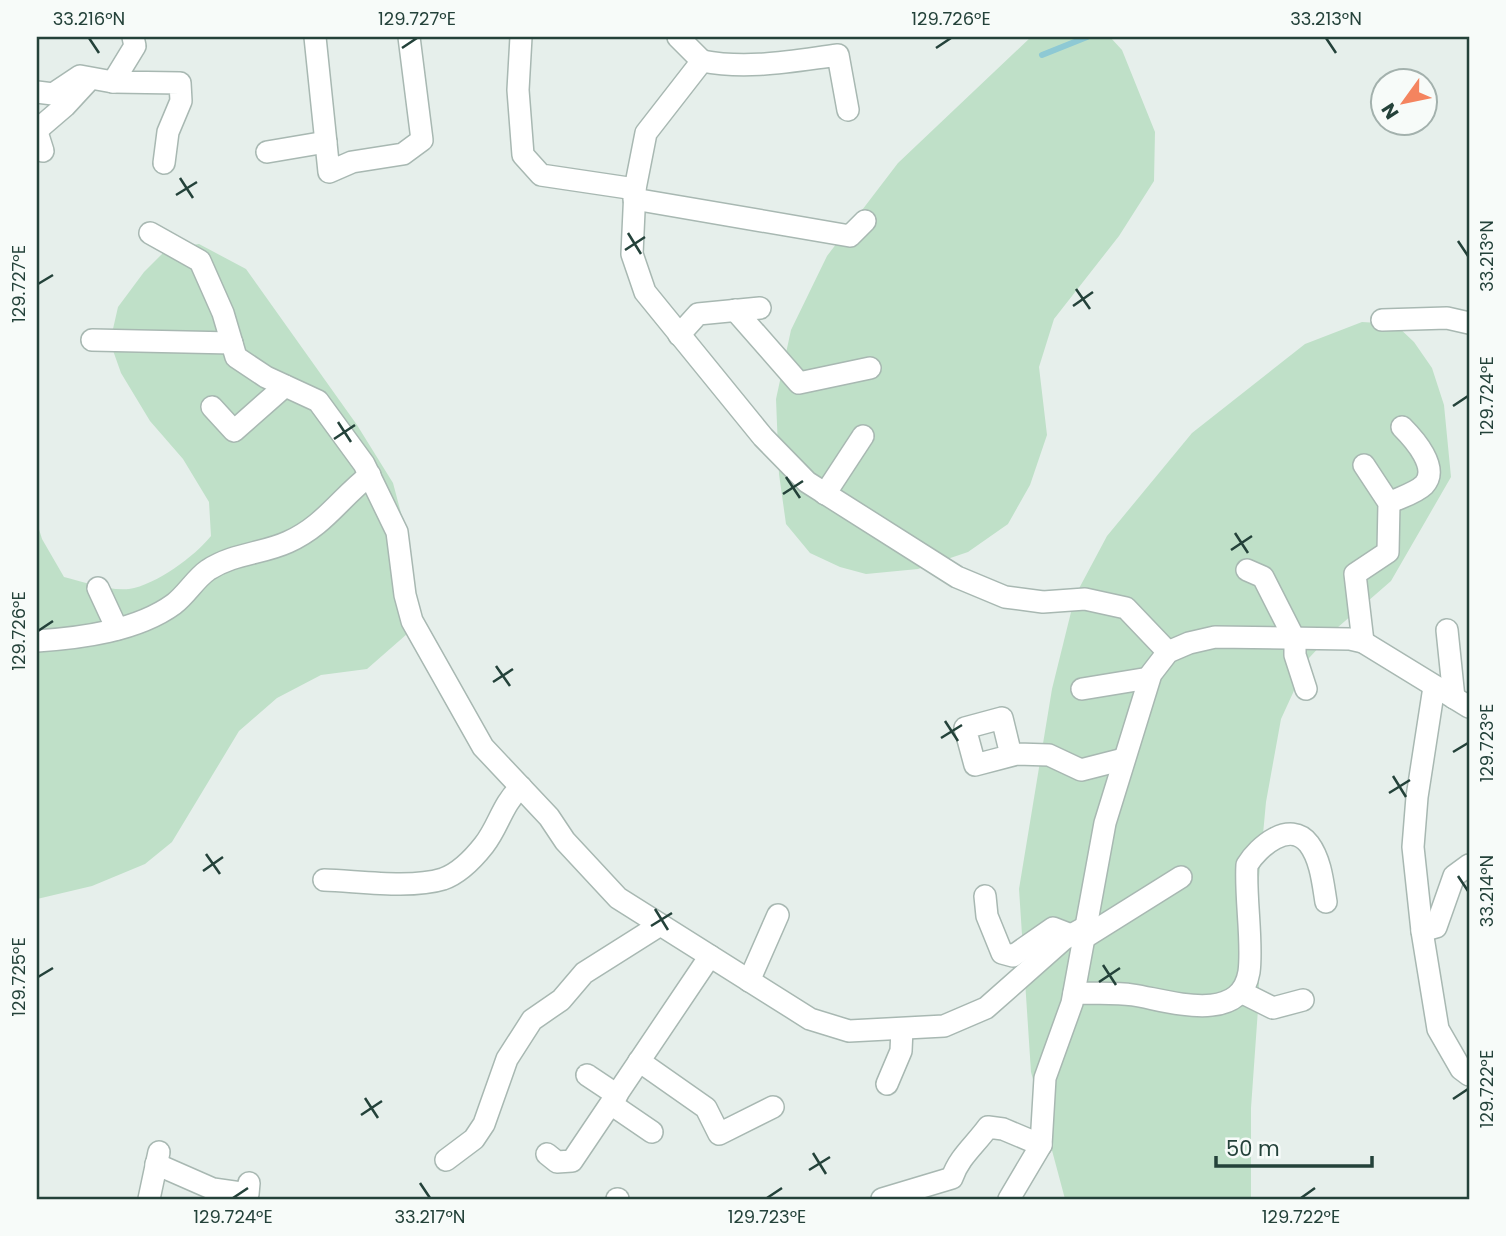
<svg xmlns="http://www.w3.org/2000/svg" width="1506" height="1236" viewBox="0 0 1506 1236" font-family="Poppins,sans-serif">
<style>
.green{fill:#bfe0c8}
.lines{fill:none;stroke-linecap:round;stroke-linejoin:round}
.stream{stroke:#8ec9d4;stroke-width:6}
.minor-casing{stroke:#a8b8b2;stroke-width:24}
.minor{stroke:#fff;stroke-width:21}
.ticks{fill:none;stroke:#24423a;stroke-width:2.5}
.neatline{fill:none;stroke:#24423a;stroke-width:2.5}
.ticks-label{font-size:18px;text-anchor:middle;fill:#24423a}
</style>
<rect width="100%" height="100%" fill="#e6efeb"/>
<!-- green -->
<g class="green">
<polygon points="1031,37 1110,37 1122,50 1155,132 1154,181 1119,236 1054,319 1039,367 1047,435 1030,485 1008,524 968,552 918,569 866,574 840,567 810,553 786,524 779,474 776,399 791,330 827,256 898,163"/>
<path d="M 199,244 L 246,269 L 357,425 L 393,483 L 409,543 L 415,593 L 407,634 L 367,669 L 321,675 L 277,698 L 239,731 L 172,842 L 145,864 L 92,886 L 37,899 L 37,523 L 42,539 L 64,577 C 83,582 109,591 129,589 C 156,585 195,556 211,536 L 209,502 L 183,459 L 150,421 L 121,373 L 110,342 L 118,307 L 144,272 L 167,249 Z"/>
<polygon points="1362,322 1395,324 1414,342 1432,368 1444,405 1451,477 1391,581 1337,628 1309,658 1281,719 1266,802 1258,888 1259,995 1251,1108 1251,1199 1065,1199 1031,1072 1019,889 1052,689 1075,596 1107,536 1192,433 1305,344"/>
</g>
<g class="lines">
<!-- stream -->
<polyline class="stream" points="1042,55 1087,37"/>
<defs>
<g id="minor">
<polyline points="133,37 135,46 113,82 180,83 181,101 168,132 164,163"/>
<polyline points="315,37 329,172 352,162 403,154 422,140 409,37"/>
<polyline points="521,37 518,90 523,155 541,175 635,189"/>
<polyline points="678,37 702,61 646,133 635,189 632,254 645,292 763,437 807,482 957,577 1005,597 1043,602 1085,599 1126,608 1168,652"/>
<path d="M 702,61 C 748,70 792,61 838,55 L 848,110"/>
<polyline points="37,92 53,94 80,76 113,82"/>
<polyline points="37,130 65,106 89,80"/>
<polyline points="37,132 43,151"/>
<polyline points="267,152 326,142"/>
<polyline points="634,199 850,236 865,221"/>
<polyline points="150,233 200,261 223,313 236,357 266,377 318,401 364,464 397,532 405,595 412,621 483,747 549,817 565,841 618,898 810,1019 849,1031 944,1026 986,1008 1064,939 1084,928"/>
<polyline points="735,310 799,383 870,368"/>
<polyline points="1382,320 1447,318 1469,323"/>
<polyline points="679,335 698,314 760,308"/>
<polyline points="92,340 232,343"/>
<polyline points="212,407 234,431 285,386"/>
<polyline points="825,494 863,436"/>
<path d="M 1389,503 C 1399,498 1416,493 1424,485 C 1440,468 1414,439 1402,427"/>
<polyline points="1247,570 1263,577 1295,640 1295,655 1306,689"/>
<polyline points="98,588 117,629"/>
<polyline points="1447,630 1454,698"/>
<path d="M 37,641 C 81,638 137,631 174,604 C 187,594 195,579 208,570 C 234,553 262,554 288,542 C 324,526 340,498 370,475"/>
<polyline points="1363,642 1355,574 1388,552 1389,503 1364,465"/>
<polyline points="1434,687 1417,797 1413,847 1422,931 1438,1029 1461,1069 1469,1075"/>
<polyline points="1082,689 1149,678"/>
<polyline points="1011,755 1002,718 965,728 975,765 1017,754 1049,755 1081,770 1124,759"/>
<path d="M 324,880 C 358,881 411,889 443,879 C 460,873 473,859 484,845 C 499,826 502,804 521,787"/>
<polyline points="985,896 987,916 1002,953 1013,956 1053,928 1071,935"/>
<polyline points="1422,931 1436,927 1454,876 1469,865"/>
<polyline points="1082,939 1181,877"/>
<polyline points="749,981 778,915"/>
<polyline points="1241,992 1273,1008 1303,1000"/>
<path d="M 1074,993 C 1093,994 1114,992 1133,995 C 1167,1000 1240,1026 1249,972 C 1253,943 1245,897 1247,865 C 1258,847 1290,819 1309,844 C 1321,860 1323,884 1326,902"/>
<polyline points="639,1061 706,1108 719,1134 773,1107"/>
<polyline points="587,1075 617,1095"/>
<polyline points="887,1084 901,1051 902,1029"/>
<polyline points="611,1104 652,1132"/>
<polyline points="547,1154 557,1162 572,1161 710,956"/>
<polyline points="446,1160 474,1139 484,1124 507,1059 532,1020 561,1000 584,973 660,925"/>
<polyline points="156,1164 213,1189 248,1194 249,1183"/>
<polyline points="149,1199 159,1152"/>
<polyline points="617,1199 618,1199"/>
<path d="M 882,1199 L 952,1178 C 959,1157 975,1145 988,1127 L 1003,1129 L 1041,1145"/>
<polyline points="1009,1199 1041,1145 1045,1078 1072,1003 1105,823 1151,674 1168,652 1189,643 1215,637 1350,639 1363,642 1469,707"/>
</g>
</defs>
<!-- minor casing -->
<use href="#minor" class="minor-casing"/>
<!-- minor -->
<use href="#minor" class="minor"/>
</g>
<!-- ticks -->
<path class="ticks" d="M 89,38 L 99,53M 1326,38 L 1336,53M 402,48 L 417,38M 936,48 L 951,38M 180,178 L 193,198M 176,195 L 197,182M 628,233 L 641,254M 1458,241 L 1468,256M 625,250 L 645,237M 38,284 L 53,275M 1076,289 L 1090,309M 1073,306 L 1093,292M 1453,406 L 1468,396M 338,422 L 351,442M 334,439 L 355,425M 786,477 L 800,498M 783,494 L 803,481M 1235,533 L 1248,553M 1231,550 L 1252,536M 38,631 L 53,621M 496,666 L 510,686M 493,682 L 513,669M 945,721 L 958,741M 941,738 L 962,725M 1453,752 L 1468,743M 1393,776 L 1406,797M 1389,793 L 1410,780M 206,854 L 220,874M 203,871 L 223,857M 1458,876 L 1468,891M 655,909 L 668,930M 651,926 L 672,913M 1103,965 L 1116,985M 38,977 L 53,968M 1099,982 L 1120,968M 365,1098 L 378,1118M 1453,1099 L 1468,1089M 361,1115 L 382,1101M 813,1153 L 826,1174M 809,1170 L 830,1157M 420,1183 L 430,1198M 233,1198 L 248,1188M 767,1198 L 782,1188M 1301,1198 L 1315,1188"/>
<!-- border -->
<rect width="1506" height="1236" fill="none" stroke="#f7fbf9" stroke-width="77"/>
<!-- north arrow -->
<g transform="translate(1404 102) rotate(237)"><circle r="33" fill="#f7fbf9" stroke="#a3b1ad" stroke-width="2"/>
<path d="M0-5L12 26L0 18L-12 26Z" fill="#f4845f"/>
<text y="-10" font-size="19" font-weight="bold" text-anchor="middle" fill="#24423a">N</text>
</g>
<!-- scale -->
<path d="M1216 1156v10h156v-10" fill="none" stroke="#24423a" stroke-width="3.5"/>
<text x="1226" y="1156" font-size="21" fill="#24423a" stroke="#f7fbf9" stroke-width="5" paint-order="stroke">50 m</text>
<rect x="38" y="38" width="1430" height="1160" class="neatline"/>
<g class="ticks-label">
<text x="89" y="25">33.216°N</text>
<text x="417" y="25">129.727°E</text>
<text x="951" y="25">129.726°E</text>
<text x="1326" y="25">33.213°N</text>
<text transform="translate(1487 256) rotate(-90)" y="6">33.213°N</text>
<text transform="translate(19 284) rotate(-90)" y="6">129.727°E</text>
<text transform="translate(1487 396) rotate(-90)" y="6">129.724°E</text>
<text transform="translate(19 631) rotate(-90)" y="6">129.726°E</text>
<text transform="translate(1487 743) rotate(-90)" y="6">129.723°E</text>
<text transform="translate(1487 891) rotate(-90)" y="6">33.214°N</text>
<text transform="translate(19 977) rotate(-90)" y="6">129.725°E</text>
<text transform="translate(1487 1089) rotate(-90)" y="6">129.722°E</text>
<text x="233" y="1223">129.724°E</text>
<text x="430" y="1223">33.217°N</text>
<text x="767" y="1223">129.723°E</text>
<text x="1301" y="1223">129.722°E</text>
</g>
</svg>
